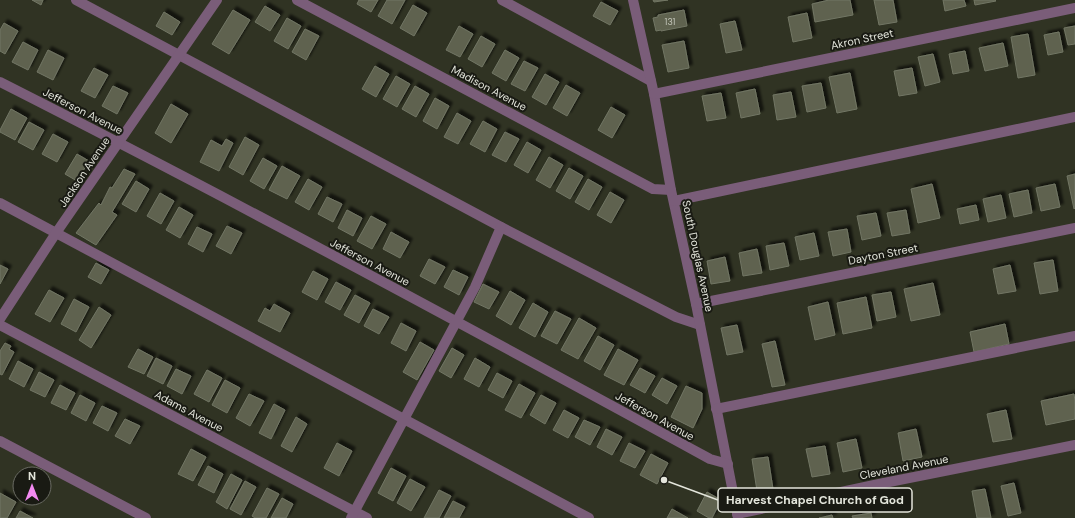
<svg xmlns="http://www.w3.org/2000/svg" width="1075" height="518" viewBox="0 0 1075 518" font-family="'DM Sans',sans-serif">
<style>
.building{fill:#5e6250;stroke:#727664;filter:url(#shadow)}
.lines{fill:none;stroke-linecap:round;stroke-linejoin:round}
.minor{stroke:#7a5d79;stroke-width:10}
.labels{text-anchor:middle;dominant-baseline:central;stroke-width:4;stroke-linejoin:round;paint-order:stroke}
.number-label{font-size:9px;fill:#c2c4b8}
.street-label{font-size:11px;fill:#e3e5db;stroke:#191a13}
.leader{fill:none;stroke:#e3e5db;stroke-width:1.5}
.callout-dot{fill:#e3e5db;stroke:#191a13;stroke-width:1.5}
.callout{fill:#191a13;stroke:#e3e5db;stroke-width:1.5}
.callout-label{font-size:12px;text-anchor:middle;font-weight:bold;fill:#e3e5db}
</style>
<defs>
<filter id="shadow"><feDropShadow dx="3.5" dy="-3.5" stdDeviation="1" flood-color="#0009"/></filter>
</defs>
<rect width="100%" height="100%" fill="#303323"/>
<!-- building -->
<g class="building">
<polygon points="32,0 43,0 41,5"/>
<polygon points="359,0 378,0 371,12 357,4"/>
<polygon points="387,0 405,0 392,24 378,16"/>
<polygon points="653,0 668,0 654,2"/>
<polygon points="829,0 850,0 853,15 815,22 812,4"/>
<polygon points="874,0 893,0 897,22 879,25"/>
<polygon points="943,0 964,0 966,6 945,11"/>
<polygon points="974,0 995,0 996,1 975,5"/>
<polygon points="601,2 618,11 610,25 593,16"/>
<polygon points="413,5 427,13 414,36 400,28"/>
<polygon points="265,6 280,15 270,31 255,22"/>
<polygon points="233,10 250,20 229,54 212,44"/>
<polygon points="684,10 687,26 661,31 661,30 656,31 653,18 658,17 658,15"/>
<polygon points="164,12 180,22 172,35 156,26"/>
<polygon points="807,13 812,38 793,42 788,17"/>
<polygon points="287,18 301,26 288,49 274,41"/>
<polygon points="735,21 742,50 726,53 720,24"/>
<polygon points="4,23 18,31 5,54 0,51 0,30"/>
<polygon points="459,26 473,34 460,57 446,50"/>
<polygon points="1075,26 1075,44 1068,45 1064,28"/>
<polygon points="305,29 319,36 306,60 292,52"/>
<polygon points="1059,32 1063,52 1048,55 1044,35"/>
<polygon points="1028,34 1035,75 1018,78 1011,37"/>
<polygon points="481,36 495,44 482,67 468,59"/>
<polygon points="684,41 689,68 668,72 662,45"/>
<polygon points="23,42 38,50 28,70 12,62"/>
<polygon points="1003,43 1008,66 985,71 979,48"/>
<polygon points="48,50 64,58 53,80 37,72"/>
<polygon points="505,50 519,58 506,81 492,73"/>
<polygon points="965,51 969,71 953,74 949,54"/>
<polygon points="933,54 940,82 925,86 918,57"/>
<polygon points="524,61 538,68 525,91 511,84"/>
<polygon points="375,66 389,74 376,97 362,89"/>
<polygon points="94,68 108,75 95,98 81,91"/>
<polygon points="912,68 917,93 899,96 894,71"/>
<polygon points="850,73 857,109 837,113 829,77"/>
<polygon points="545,74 559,82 546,105 532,97"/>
<polygon points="396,76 410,84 397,107 383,99"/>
<polygon points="821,83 826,108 807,112 802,86"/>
<polygon points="566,85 580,93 567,116 553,108"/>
<polygon points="113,86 128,93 117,114 102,106"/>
<polygon points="415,86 429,94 416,117 402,109"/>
<polygon points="755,89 760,114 741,118 736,93"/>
<polygon points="791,92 796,117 777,120 773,95"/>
<polygon points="721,93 726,118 707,121 702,96"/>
<polygon points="435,98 449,106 437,129 423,121"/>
<polygon points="171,104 188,114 171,143 155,133"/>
<polygon points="611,107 625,115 612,138 598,130"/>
<polygon points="11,109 27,118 15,140 0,132 0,130"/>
<polygon points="457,113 471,121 458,144 444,137"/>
<polygon points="483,121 497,129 485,152 470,144"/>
<polygon points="29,122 44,130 33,150 18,142"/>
<polygon points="505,132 519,139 506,162 492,155"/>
<polygon points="53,134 68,142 57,162 42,154"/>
<polygon points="245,137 259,145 243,175 229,167"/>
<polygon points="226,139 233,143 219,171 200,162 211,140 222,146"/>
<polygon points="527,142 541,150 528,173 514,165"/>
<polygon points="77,154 89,161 77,181 65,174"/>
<polygon points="549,157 563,165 550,188 536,180"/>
<polygon points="263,158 277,166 264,189 250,181"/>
<polygon points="282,166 300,176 287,199 269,190"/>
<polygon points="569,168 583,176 570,199 556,191"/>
<polygon points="124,169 135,174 112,212 117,215 96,245 76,233 99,203 101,205 110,187 112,188"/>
<polygon points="1075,174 1075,208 1074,209 1067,176"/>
<polygon points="308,179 322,187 309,210 295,202"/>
<polygon points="588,179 602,187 589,210 575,202"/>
<polygon points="136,181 149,189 136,212 122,204"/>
<polygon points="932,184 940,218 918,223 911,189"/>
<polygon points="1055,184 1060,207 1041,211 1036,188"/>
<polygon points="1028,190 1032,213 1014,217 1009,194"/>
<polygon points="610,192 624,200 611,223 597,215"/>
<polygon points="160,193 174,201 161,224 147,216"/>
<polygon points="1001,195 1006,218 988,222 983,199"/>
<polygon points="327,197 342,204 333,222 318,214"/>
<polygon points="976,205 979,220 960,224 957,209"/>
<polygon points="179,207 193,215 180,238 166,230"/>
<polygon points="347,210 362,218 353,236 338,228"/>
<polygon points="906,210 910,233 892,236 887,213"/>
<polygon points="876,213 881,236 862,240 857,216"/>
<polygon points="371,216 386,224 372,249 357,241"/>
<polygon points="227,226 242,233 231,254 216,246"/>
<polygon points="197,227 212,234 203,252 188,244"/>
<polygon points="847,229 851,252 833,256 828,232"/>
<polygon points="391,232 409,242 400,258 383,249"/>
<polygon points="814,233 819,256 800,260 795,237"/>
<polygon points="784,243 789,266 770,270 766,246"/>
<polygon points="757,249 762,273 743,276 739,253"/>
<polygon points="725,257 730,281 711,284 707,261"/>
<polygon points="429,259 445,267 435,284 420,276"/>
<polygon points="1053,260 1058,291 1040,294 1034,263"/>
<polygon points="96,263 109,270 101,284 88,277"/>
<polygon points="0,265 8,269 0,284"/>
<polygon points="1010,265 1016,291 998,294 993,269"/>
<polygon points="453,270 468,277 459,295 444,287"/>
<polygon points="313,271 328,279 317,300 302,292"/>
<polygon points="336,282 351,290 340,310 325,302"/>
<polygon points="933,283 940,315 911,321 904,289"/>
<polygon points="483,284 499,292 489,309 474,302"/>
<polygon points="49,290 64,298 50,322 35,314"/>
<polygon points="510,291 525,300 511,325 496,316"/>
<polygon points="891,292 896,317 877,321 872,295"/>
<polygon points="355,295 370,303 359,323 344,315"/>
<polygon points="866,297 872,328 843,334 837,303"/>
<polygon points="74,299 89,307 76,332 61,324"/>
<polygon points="828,302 835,335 815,340 808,307"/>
<polygon points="533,303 548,312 535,337 519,328"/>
<polygon points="274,304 290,313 280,332 258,321 265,308 270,311"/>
<polygon points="99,307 111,315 91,348 79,340"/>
<polygon points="373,309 389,317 379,334 364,326"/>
<polygon points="555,311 571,319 557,344 541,336"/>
<polygon points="579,318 596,328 578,359 561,350"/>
<polygon points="401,323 416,331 406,351 391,343"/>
<polygon points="1005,324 1009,344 974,352 970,332"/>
<polygon points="737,325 743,352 727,355 721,328"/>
<polygon points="598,336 614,345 600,370 584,361"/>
<polygon points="775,341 785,385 772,387 762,344"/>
<polygon points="420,342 434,350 417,380 403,372"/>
<polygon points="5,343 11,346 9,349 14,352 2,375 0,374 0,351"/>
<polygon points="452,348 464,355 451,378 439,371"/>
<polygon points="138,349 153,357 144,374 128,367"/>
<polygon points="618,349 638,360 624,385 604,375"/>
<polygon points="156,358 172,366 163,384 147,376"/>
<polygon points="475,358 490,367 479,387 464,379"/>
<polygon points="18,361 33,369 24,387 9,379"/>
<polygon points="640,368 655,376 645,393 630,385"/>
<polygon points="176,369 191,376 182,394 167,386"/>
<polygon points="207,370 222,378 209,402 194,394"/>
<polygon points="39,372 54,380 45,397 30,390"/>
<polygon points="497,373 512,381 503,398 488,390"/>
<polygon points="662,378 677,386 667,404 652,395"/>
<polygon points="225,380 240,388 227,413 212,405"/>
<polygon points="519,384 535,393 521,418 505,410"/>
<polygon points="60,385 75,393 66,410 51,403"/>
<polygon points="686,386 702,393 702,409 693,428 671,417"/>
<polygon points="249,394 264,401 250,426 236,418"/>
<polygon points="1074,394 1075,401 1075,419 1046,425 1041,401"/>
<polygon points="80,395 95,403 86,421 71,413"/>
<polygon points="541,395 556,403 545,424 530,415"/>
<polygon points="274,404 285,410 271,439 259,433"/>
<polygon points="102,406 117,413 108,431 93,423"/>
<polygon points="564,410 579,418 568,438 553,430"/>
<polygon points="1006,410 1012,439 993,442 987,414"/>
<polygon points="296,417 307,424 292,452 281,446"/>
<polygon points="125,419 140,426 130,444 115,436"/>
<polygon points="584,420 600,427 590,445 575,437"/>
<polygon points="606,429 622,437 612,455 597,447"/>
<polygon points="916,429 922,457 903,461 898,433"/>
<polygon points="856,439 862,468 843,472 837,443"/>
<polygon points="337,443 352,451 339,476 324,468"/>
<polygon points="629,443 645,451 635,468 620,461"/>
<polygon points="825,446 830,474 812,477 806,449"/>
<polygon points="191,449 206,457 193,481 178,474"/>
<polygon points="651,454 668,463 657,484 640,475"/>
<polygon points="768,457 773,489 757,491 752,459"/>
<polygon points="208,466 223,474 214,493 198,485"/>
<polygon points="391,468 406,476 393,501 378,493"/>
<polygon points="231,474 242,480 227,509 216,502"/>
<polygon points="410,479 425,487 411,511 397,503"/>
<polygon points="245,481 256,487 241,515 230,509"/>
<polygon points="1014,483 1021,513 1008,516 1001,486"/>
<polygon points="267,488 279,494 266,518 255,518 252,516"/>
<polygon points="985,489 991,518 977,518 972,491"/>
<polygon points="439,490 451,496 439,518 424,518"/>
<polygon points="707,492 721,500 712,518 709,518 697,511"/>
<polygon points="0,493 16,502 7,518 0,518"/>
<polygon points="282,498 293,504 286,518 271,518"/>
<polygon points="453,501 465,507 459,518 444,518"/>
<polygon points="672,509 688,518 667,518"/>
<polygon points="20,511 33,518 16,518"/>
<polygon points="871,513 872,518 853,518 852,516"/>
<polygon points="832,515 833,518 819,518"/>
</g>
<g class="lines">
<!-- minor -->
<g class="minor">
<polyline points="76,0 501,227 676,317 700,325"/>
<polyline points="297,0 653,189 671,190"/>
<polyline points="502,0 651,81"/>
<polyline points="633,0 654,94 671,190 696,304 738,518"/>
<path d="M 0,82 C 239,203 475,331 710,459 L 728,464"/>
<polyline points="654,94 1075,8"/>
<polyline points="674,201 1075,117"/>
<polyline points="0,203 589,518"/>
<polyline points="696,304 1075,228"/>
<polyline points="0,319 56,233 217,0"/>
<polyline points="0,325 367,518"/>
<polyline points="716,409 1075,336"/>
<polyline points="0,441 146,518"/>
<polyline points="737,514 879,484 1075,445"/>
<polyline points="351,518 475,287 501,227"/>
</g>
</g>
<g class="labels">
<!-- number labels -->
<g class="number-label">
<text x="670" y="22">131</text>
</g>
<!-- street labels -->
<g class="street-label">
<text transform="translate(862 39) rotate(-12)">Akron Street</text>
<text transform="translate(489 88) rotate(28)">Madison Avenue</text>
<text transform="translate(83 111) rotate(27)">Jefferson Avenue</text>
<text transform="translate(84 172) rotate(-56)">Jackson Avenue</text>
<text transform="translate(883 254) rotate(-11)">Dayton Street</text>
<text transform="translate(698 256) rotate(78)">South Douglas Avenue</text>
<text transform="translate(370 262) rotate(28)">Jefferson Avenue</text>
<text transform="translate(189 411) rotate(28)">Adams Avenue</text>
<text transform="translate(655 416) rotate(29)">Jefferson Avenue</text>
<text transform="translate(904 467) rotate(-11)">Cleveland Avenue</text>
</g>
</g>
<!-- callouts -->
<path class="leader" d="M664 480L718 500"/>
<circle class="callout-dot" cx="664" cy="480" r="4"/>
<rect class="callout" x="718" y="488" width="194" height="24" rx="4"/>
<g class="callout-label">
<text x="815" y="504">Harvest Chapel Church of God</text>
</g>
<!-- north arrow -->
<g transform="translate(32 486)"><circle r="19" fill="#191a13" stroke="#6a6b63"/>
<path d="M0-3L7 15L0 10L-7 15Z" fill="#f38af1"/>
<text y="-6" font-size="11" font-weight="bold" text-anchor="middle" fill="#e3e5db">N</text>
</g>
</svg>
